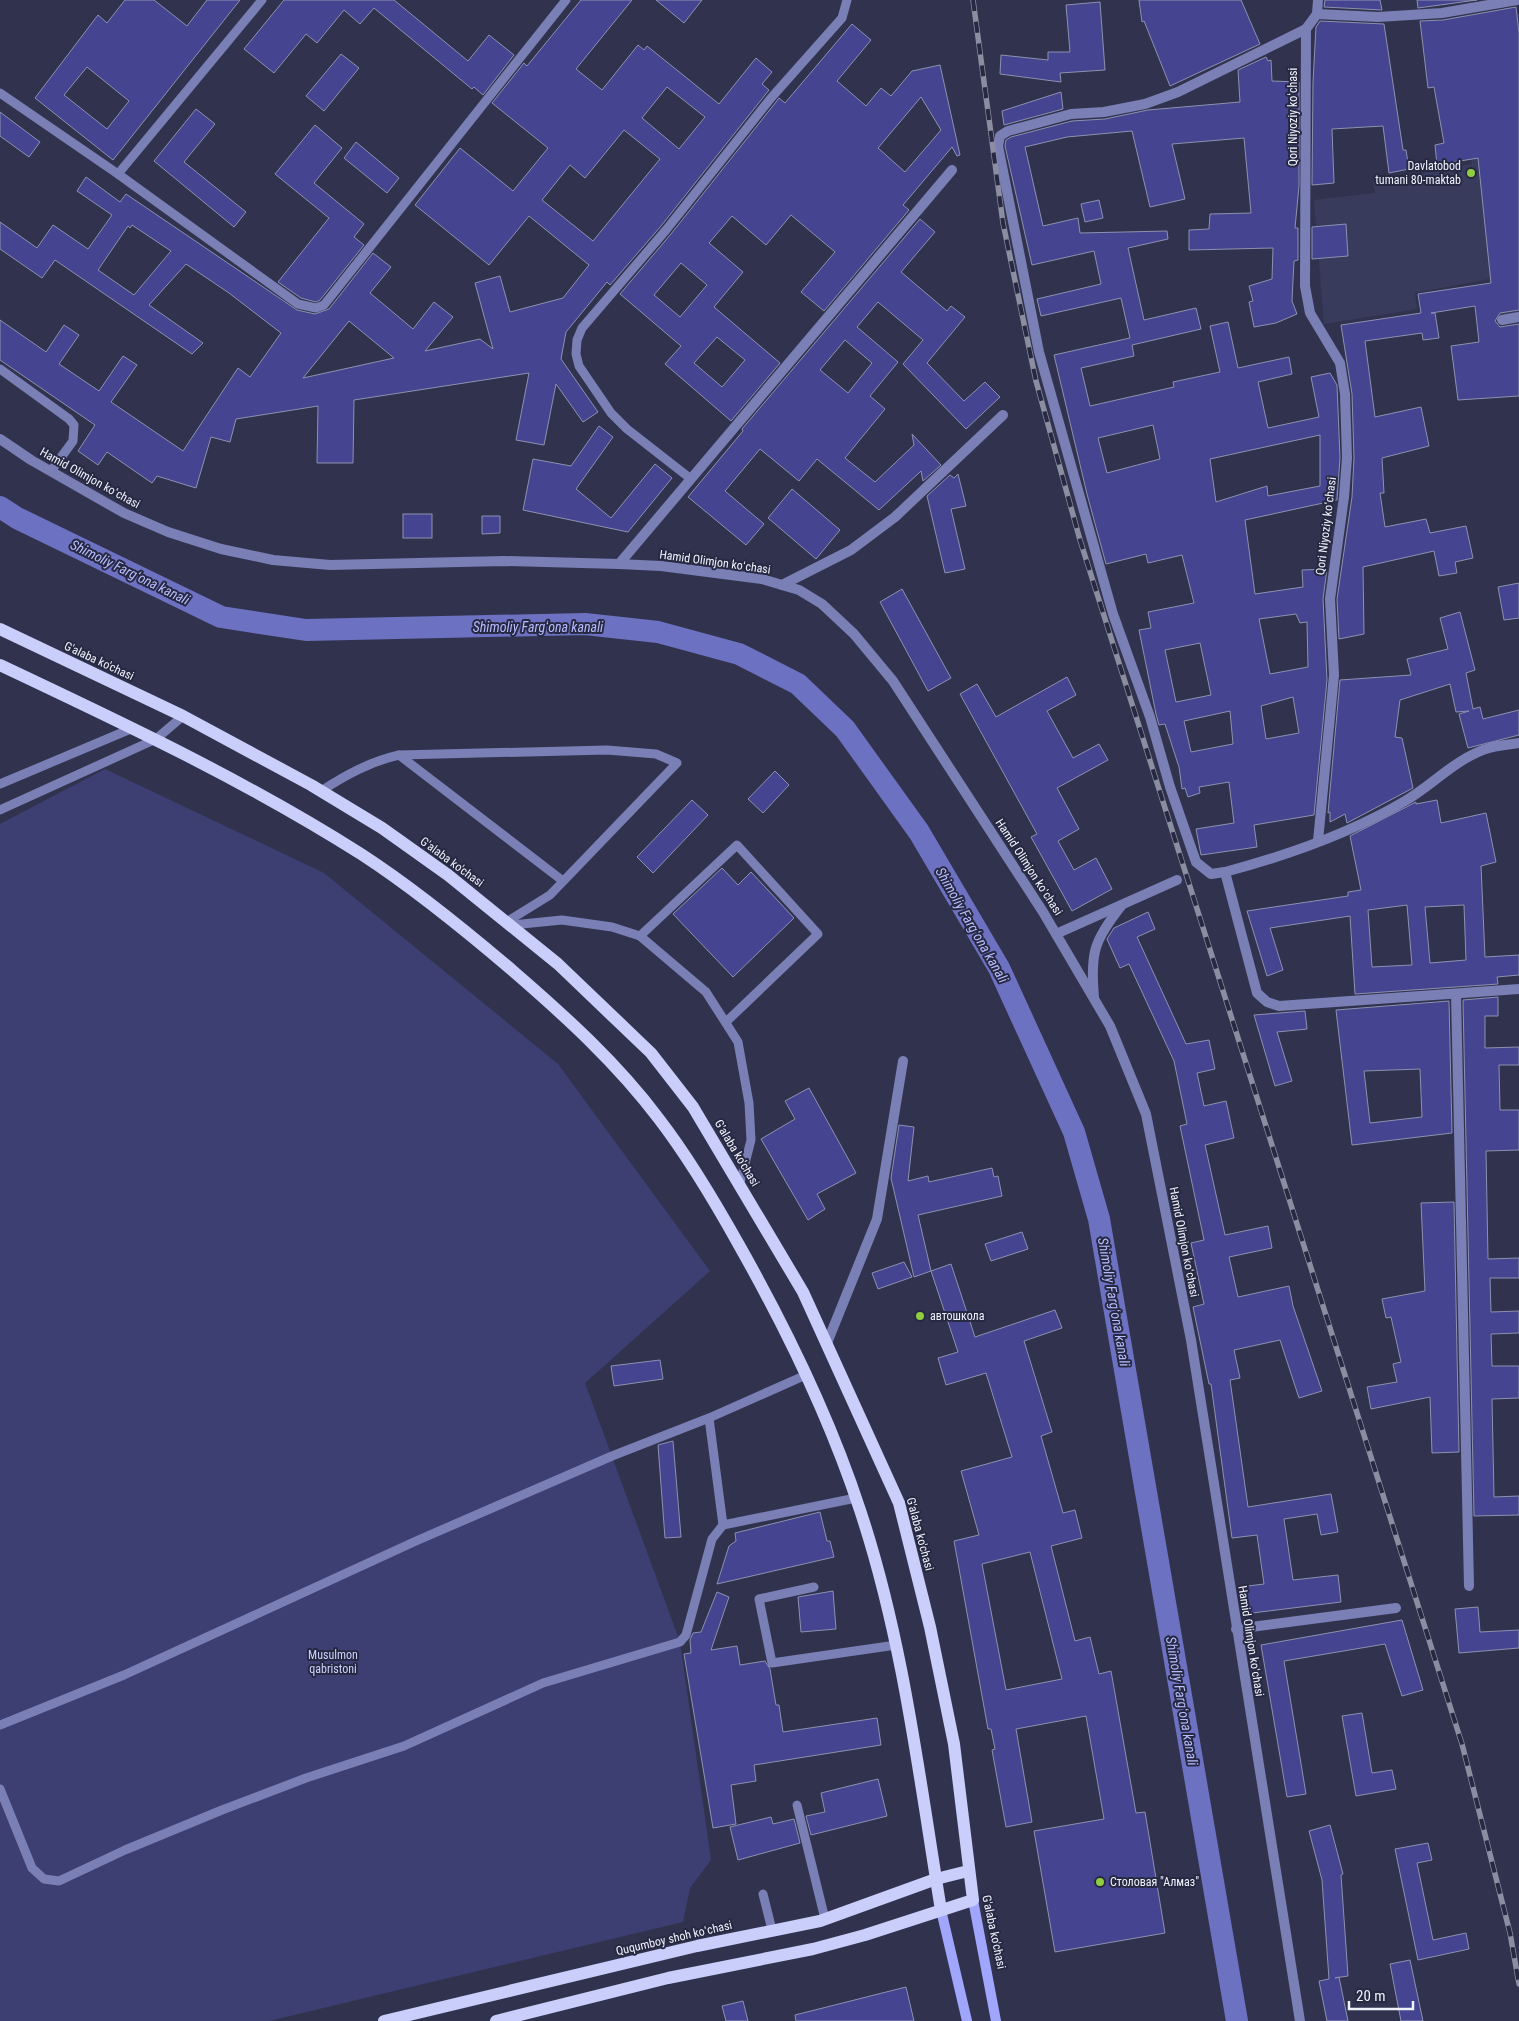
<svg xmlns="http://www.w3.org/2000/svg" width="1519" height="2021" viewBox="0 0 1519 2021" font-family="'Roboto Condensed',sans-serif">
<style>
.built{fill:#383b5c}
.green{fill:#3d3f73}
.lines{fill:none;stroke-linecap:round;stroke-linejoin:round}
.canal{stroke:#6d71c1;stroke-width:22}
.building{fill:#454490;stroke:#8d91b0;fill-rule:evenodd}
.service{stroke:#7a7fb5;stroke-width:9}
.minor{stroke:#7a7fb5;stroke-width:10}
.secondary{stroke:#a1a6fd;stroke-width:10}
.primary{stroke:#c9cefa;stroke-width:12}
.rail-casing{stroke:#8b8da0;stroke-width:5.5}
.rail{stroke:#272943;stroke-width:4;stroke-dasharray:11;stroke-linecap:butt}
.poi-dot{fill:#90cd41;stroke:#272943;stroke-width:2}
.labels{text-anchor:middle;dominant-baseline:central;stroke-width:4;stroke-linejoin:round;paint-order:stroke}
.street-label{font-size:12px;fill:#f0f2fc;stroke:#272943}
.poi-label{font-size:12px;fill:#f0f2fc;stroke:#272943;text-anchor:start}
.park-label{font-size:12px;fill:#ccd1fd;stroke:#272943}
.water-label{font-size:14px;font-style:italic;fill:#b7bdfe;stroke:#272943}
</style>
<rect width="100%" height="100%" fill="#31334e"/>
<!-- built -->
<polygon class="built" points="1519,14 1519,313 1493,316 1489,279 1415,293 1417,309 1324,324 1314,200 1375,193 1373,182 1472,164 1451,28"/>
<!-- green -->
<polygon class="green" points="105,769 324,873 558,1064 710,1271 585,1383 680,1642 711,1860 690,1888 683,1922 269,2021 0,2021 0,824"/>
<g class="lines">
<!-- canal -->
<polyline class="canal" points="0,507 17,518 221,617 306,630 585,624 658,632 739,654 798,684 845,729 919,832 999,968 1074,1132 1099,1219 1237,2021"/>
</g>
<!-- building -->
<g class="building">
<path d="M 125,0 L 154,0 L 187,26 L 207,0 L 240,0 L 113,160 L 35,98 L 98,15 L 107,23 ZM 87,67 L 129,101 L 107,129 L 64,95 Z"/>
<polygon points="284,0 394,0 468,61 489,35 514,55 483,95 474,87 472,89 374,8 360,24 344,10 317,43 306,34 274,73 244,49"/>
<path d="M 581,0 L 632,0 L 576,69 L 602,90 L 638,45 L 644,50 L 647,46 L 719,104 L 756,58 L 772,72 L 762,84 L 769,90 L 661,226 L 610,285 L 607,282 L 566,332 L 561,359 L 598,412 L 583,422 L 556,384 L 544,445 L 516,440 L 529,373 L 354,400 L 353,463 L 317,463 L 318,406 L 236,419 L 230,442 L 211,437 L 196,488 L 157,476 L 152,483 L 107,452 L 98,465 L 78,451 L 95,425 L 0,360 L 0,320 L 46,352 L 64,325 L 79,335 L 59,364 L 99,391 L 123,356 L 137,365 L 111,402 L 183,451 L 238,368 L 250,377 L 281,333 L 229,293 L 186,264 L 149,305 L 203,343 L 192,354 L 55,260 L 42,278 L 0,249 L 0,222 L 37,248 L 53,225 L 88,249 L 112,215 L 77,191 L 86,177 L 120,202 L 126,194 L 297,310 L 315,314 L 329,309 L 373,253 L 391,267 L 370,293 L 413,329 L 434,302 L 453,317 L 425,351 L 480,339 L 493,349 L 475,283 L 500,276 L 510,312 L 563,298 L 589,265 L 529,216 L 489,265 L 415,205 L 460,148 L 513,191 L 548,148 L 492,103 L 524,63 L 527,66 ZM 667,87 L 705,117 L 679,149 L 642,118 ZM 624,130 L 660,159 L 593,241 L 542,200 L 570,165 L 585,178 ZM 132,225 L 171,251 L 134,295 L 98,270 L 128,226 L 130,228 ZM 349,321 L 394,358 L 303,378 Z"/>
<polygon points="656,0 702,0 684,23"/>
<polygon points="1139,0 1241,0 1260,44 1170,86 1144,21 1142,22"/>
<polygon points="1325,0 1380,0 1382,10 1324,7"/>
<polygon points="1417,0 1477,0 1418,8"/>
<polygon points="1100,2 1105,70 1060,73 1061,82 1000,74 1001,55 1048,60 1048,52 1070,52 1066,5"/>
<polygon points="1516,7 1519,33 1519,310 1500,313 1495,321 1500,327 1519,324 1519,396 1458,400 1451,346 1479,342 1475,306 1431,313 1435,313 1439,338 1423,340 1422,333 1365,341 1375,417 1421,407 1429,446 1382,458 1384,493 1380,493 1385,527 1426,519 1430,533 1466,526 1473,558 1455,562 1457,573 1439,576 1434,551 1363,567 1364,634 1339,639 1337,599 1352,497 1354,458 1352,394 1341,325 1421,313 1418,294 1491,283 1478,158 1437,165 1435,145 1444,143 1434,87 1428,88 1420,21 1443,20"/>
<polygon points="1320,21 1384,24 1403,150 1406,150 1409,169 1389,173 1383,126 1332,129 1334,183 1312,185 1313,82 1316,27"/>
<path d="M 852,24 L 871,40 L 837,81 L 866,106 L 881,88 L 891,96 L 912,71 L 940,65 L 960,155 L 957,156 L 952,147 L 903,205 L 909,210 L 824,311 L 801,292 L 835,252 L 791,215 L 766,245 L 732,216 L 709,243 L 743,272 L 714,307 L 780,363 L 731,421 L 665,364 L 681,346 L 620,294 L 671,234 L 776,102 L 779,98 L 785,103 ZM 921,97 L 941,130 L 905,172 L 878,148 ZM 681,263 L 707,285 L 680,317 L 654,295 ZM 717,337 L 745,360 L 722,387 L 694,363 Z"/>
<polygon points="341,54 359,68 324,111 306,96"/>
<path d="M 1266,57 L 1268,61 L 1271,60 L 1272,81 L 1299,82 L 1299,186 L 1295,228 L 1298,228 L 1298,260 L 1294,261 L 1292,301 L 1297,314 L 1276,323 L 1254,327 L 1249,302 L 1253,301 L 1249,286 L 1272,279 L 1273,248 L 1189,250 L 1189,230 L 1209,229 L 1210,214 L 1251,213 L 1244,138 L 1172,144 L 1185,199 L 1150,207 L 1132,131 L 1067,137 L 1025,147 L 1043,226 L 1078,218 L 1080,233 L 1167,231 L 1168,239 L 1128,248 L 1144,320 L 1196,308 L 1201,329 L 1132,345 L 1134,356 L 1081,368 L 1090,406 L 1174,387 L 1173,382 L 1220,372 L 1210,326 L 1228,322 L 1238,368 L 1289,357 L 1292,374 L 1258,382 L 1268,428 L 1319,417 L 1311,377 L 1330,373 L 1337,385 L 1340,458 L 1337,500 L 1245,520 L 1255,594 L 1303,587 L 1302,570 L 1327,569 L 1323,599 L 1327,680 L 1314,815 L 1254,825 L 1257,847 L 1201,855 L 1196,829 L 1234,823 L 1229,782 L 1199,787 L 1200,793 L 1188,797 L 1185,788 L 1182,789 L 1179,767 L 1165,724 L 1159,725 L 1156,714 L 1139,630 L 1151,628 L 1148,612 L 1194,603 L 1182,555 L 1148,563 L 1146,554 L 1106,564 L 1087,494 L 1054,355 L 1130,338 L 1121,298 L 1041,316 L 1037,299 L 1101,284 L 1094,251 L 1032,265 L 1005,146 L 1006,140 L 1011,137 L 1072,121 L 1105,119 L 1148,110 L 1240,102 L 1238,70 ZM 1153,425 L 1160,459 L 1107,473 L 1098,438 ZM 1320,435 L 1320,486 L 1268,496 L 1267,486 L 1216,502 L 1210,459 ZM 1296,614 L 1300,623 L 1307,622 L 1308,667 L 1270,674 L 1259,619 ZM 1200,643 L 1211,695 L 1176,702 L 1165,650 ZM 1293,697 L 1299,733 L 1266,739 L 1261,706 ZM 1230,711 L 1233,744 L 1191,752 L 1184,721 Z"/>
<polygon points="1061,92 1063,109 1004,125 1002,111"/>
<polygon points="196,109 215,124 184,162 246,212 234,227 154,161"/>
<polygon points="0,112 40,142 29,157 0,136"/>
<polygon points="315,125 342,148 314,183 364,224 354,237 364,245 320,300 316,302 301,298 278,282 329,218 275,174"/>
<polygon points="356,142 399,178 387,193 344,158"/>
<polygon points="1099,200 1103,218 1085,222 1081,204"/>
<path d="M 920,219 L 935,232 L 901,272 L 947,311 L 951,306 L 965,317 L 927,363 L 964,401 L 985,382 L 1000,397 L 966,429 L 903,364 L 923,340 L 878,302 L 857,327 L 898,362 L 870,396 L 885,409 L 845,458 L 875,482 L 914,445 L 912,434 L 941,465 L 923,481 L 921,471 L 879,510 L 817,459 L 799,481 L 760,449 L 725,491 L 764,524 L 746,545 L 688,497 L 743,431 L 742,429 ZM 845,340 L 872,363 L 848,393 L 820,370 Z"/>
<polygon points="1346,224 1348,256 1312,259 1312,227"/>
<polygon points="599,426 613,437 576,489 611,518 655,464 672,478 628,532 523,510 533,459 571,466"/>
<polygon points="958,474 966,506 951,509 965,569 945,573 927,496 950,475 954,478"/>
<polygon points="792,489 840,530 816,559 768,518"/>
<rect x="403" y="514" width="29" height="24"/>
<polygon points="482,516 500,516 500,533 482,534"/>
<polygon points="1519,583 1519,618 1504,620 1498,587"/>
<polygon points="902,589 951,678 928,691 880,602"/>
<polygon points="1460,612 1475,670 1466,673 1473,709 1480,707 1483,719 1519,710 1519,735 1468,748 1459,714 1469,711 1456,712 1450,684 1400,700 1395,737 1402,738 1413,788 1347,823 1345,814 1330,822 1330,812 1328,813 1340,680 1411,675 1407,659 1448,649 1440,618"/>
<polygon points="1067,677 1076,695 1047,711 1073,758 1099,744 1108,760 1057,788 1079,829 1058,841 1074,870 1096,858 1112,889 1072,911 1031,837 1037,834 960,694 977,684 996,717"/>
<polygon points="775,771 789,785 763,813 748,799"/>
<polygon points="692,800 708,815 653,873 637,857"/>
<path d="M 1437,800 L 1441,823 L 1486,813 L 1496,862 L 1481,866 L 1485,957 L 1519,955 L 1519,975 L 1497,977 L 1498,984 L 1355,994 L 1350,916 L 1270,928 L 1283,970 L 1267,976 L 1247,911 L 1348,896 L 1348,892 L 1361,890 L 1350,836 L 1416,802 L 1416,804 ZM 1407,905 L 1412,965 L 1372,967 L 1368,910 ZM 1464,905 L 1466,960 L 1430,963 L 1425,907 Z"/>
<polygon points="722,868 738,885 751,872 794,918 733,977 673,914"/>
<polygon points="1148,912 1155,929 1137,937 1186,1044 1209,1040 1215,1069 1197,1073 1204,1106 1226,1101 1234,1138 1205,1145 1225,1235 1268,1226 1272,1248 1229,1257 1238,1297 1289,1286 1293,1306 1322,1391 1299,1398 1280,1340 1234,1350 1240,1378 1230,1380 1248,1507 1331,1494 1338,1532 1321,1535 1317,1514 1284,1519 1293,1580 1338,1575 1341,1602 1244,1614 1240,1587 1264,1584 1257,1535 1232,1538 1211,1384 1209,1384 1193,1307 1204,1304 1191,1243 1204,1240 1180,1126 1187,1124 1174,1061 1129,964 1120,968 1107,939 1114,928"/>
<polygon points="1498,997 1498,1016 1485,1016 1485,1048 1519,1047 1519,1065 1499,1065 1500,1110 1519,1110 1519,1150 1486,1151 1488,1259 1519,1258 1519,1278 1490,1278 1491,1312 1519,1311 1519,1333 1491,1334 1492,1366 1519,1366 1519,1398 1492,1399 1494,1497 1519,1496 1519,1515 1474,1516 1463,1000"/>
<path d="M 1449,1001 L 1452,1133 L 1352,1145 L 1336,1010 ZM 1420,1069 L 1422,1117 L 1370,1123 L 1364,1071 Z"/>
<polygon points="1305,1011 1307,1029 1277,1032 1292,1081 1275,1086 1254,1015"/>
<polygon points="809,1088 856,1173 817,1194 825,1209 808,1220 761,1139 795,1119 785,1101"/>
<polygon points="899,1125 914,1127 908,1181 928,1176 929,1182 992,1168 994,1177 998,1176 1002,1196 918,1215 931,1271 914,1277 891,1178"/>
<polygon points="1454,1202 1459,1452 1432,1453 1430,1397 1371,1409 1367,1387 1397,1382 1393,1364 1401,1362 1391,1317 1386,1318 1382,1299 1425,1291 1421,1203"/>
<polygon points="1022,1232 1028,1249 991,1261 985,1244"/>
<polygon points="904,1262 912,1277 878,1289 872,1273"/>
<path d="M 951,1264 L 975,1337 L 1055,1310 L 1062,1328 L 1024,1341 L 1052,1432 L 1041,1436 L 1063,1513 L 1075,1510 L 1082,1538 L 1051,1546 L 1075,1641 L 1090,1637 L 1099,1674 L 1111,1671 L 1136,1813 L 1145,1812 L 1165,1933 L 1055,1952 L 1034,1831 L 1104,1819 L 1086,1716 L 1016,1729 L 1032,1822 L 1006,1827 L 992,1750 L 995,1749 L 991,1729 L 988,1729 L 954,1541 L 979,1535 L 961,1471 L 1012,1457 L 986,1373 L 946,1385 L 938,1358 L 958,1352 L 931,1271 ZM 1030,1552 L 1062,1679 L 1006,1690 L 982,1564 Z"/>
<polygon points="660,1360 663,1379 614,1386 611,1366"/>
<polygon points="673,1441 681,1537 665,1538 658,1445"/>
<polygon points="820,1512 827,1541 830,1541 834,1557 717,1584 729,1546 736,1541 735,1533"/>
<polygon points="833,1591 836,1629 801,1632 798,1597"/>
<polygon points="717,1592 729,1597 711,1650 737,1646 740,1665 765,1661 770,1669 776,1705 779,1705 783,1732 877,1718 881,1745 754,1765 756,1781 731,1785 736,1824 713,1828 684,1654 691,1653 690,1640 693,1633 701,1632"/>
<polygon points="1478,1607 1480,1632 1519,1630 1519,1648 1459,1653 1455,1609"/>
<polygon points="1402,1620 1423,1690 1402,1696 1385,1644 1284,1661 1306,1794 1287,1797 1261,1645"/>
<polygon points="1362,1713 1372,1773 1392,1770 1396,1789 1356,1796 1342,1716"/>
<polygon points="878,1779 887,1816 811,1835 806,1816 825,1812 821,1793"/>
<polygon points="771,1817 773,1824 794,1819 800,1843 738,1860 730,1827"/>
<polygon points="1330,1825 1343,1874 1341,1875 1348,1976 1335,1978 1339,1977 1348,2021 1327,2021 1319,1981 1329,1979 1322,1880 1309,1831"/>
<polygon points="1428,1843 1432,1860 1417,1863 1433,1940 1466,1933 1469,1949 1418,1960 1395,1849"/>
<polygon points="1410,1960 1423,2021 1401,2021 1390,1964"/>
<polygon points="906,1987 914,2021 796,2021 795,2015"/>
<polygon points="743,2001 748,2021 726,2021 722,2006"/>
</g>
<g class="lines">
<!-- service -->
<g class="service">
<polyline points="0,93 118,174 298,304 316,308 324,305 566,0"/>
<polyline points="118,174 262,0"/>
<polyline points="0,369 69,419 74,425 73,441 51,471"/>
<polyline points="691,479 627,429 611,413 579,366 576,354 577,340 582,328 666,230 771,98 842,18 847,0"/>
<polyline points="399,755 607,750 656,754 677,763 550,895 508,921"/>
<polyline points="0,784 133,728"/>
<path d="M 321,791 C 346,775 369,762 399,755 L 563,881"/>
<polyline points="0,810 156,739 183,716"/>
<polyline points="512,925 562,920 612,927 640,936 706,992 738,1042 749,1103 751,1140 740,1183"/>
<polyline points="640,936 737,845 818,934 726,1022"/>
<polyline points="806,1375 709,1418 723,1525 856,1498"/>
<polyline points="814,1587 759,1599 772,1663 896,1645"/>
<polyline points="0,1725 124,1675 416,1541 612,1456 709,1418"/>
<polyline points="0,1789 32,1868 44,1879 59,1881 125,1850 222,1810 306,1778 404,1746 543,1683 680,1642 686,1635 712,1539 723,1525"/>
<polyline points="797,1805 825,1919"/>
<polyline points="763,1894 772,1930"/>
</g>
<!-- minor -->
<g class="minor">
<polyline points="1317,14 1378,17 1442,13 1517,0"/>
<polyline points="1502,320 1519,317"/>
<polyline points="0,439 31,460 124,513 168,532 221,549 273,560 330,565 504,561 619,564 661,566 762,579 799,590 822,604 854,634 893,681 1043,912 1110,1026 1146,1114 1191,1340 1300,2021"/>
<polyline points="619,564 952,170"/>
<polyline points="782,585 851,550 895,517 1003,415"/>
<path d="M 1519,743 C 1509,745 1498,745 1489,748 C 1456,758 1434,784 1405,801 C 1351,833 1285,856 1225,872 L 1257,993 L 1267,1002 L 1279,1006 L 1519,989"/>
<polyline points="1318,841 1334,675 1330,599 1344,497 1347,458 1345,394 1340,363 1310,313 1305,286 1306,29 1317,14 1318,0"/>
<polyline points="1225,872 1211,874 1196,862 1170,787 1150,717 1113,614 1039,352 998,146 1000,136 1008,131 1071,114 1104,112 1145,104 1178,92 1306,29"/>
<polyline points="1056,934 1177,880"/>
<polyline points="1456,994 1469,1586"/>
<path d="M 1094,997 C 1090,953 1094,940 1122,905"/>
<polyline points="827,1343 877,1219 903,1061"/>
<polyline points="1236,1629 1396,1608"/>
</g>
<!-- secondary -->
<g class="secondary">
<polyline points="973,1900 996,2021"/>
<polyline points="941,1910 967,2021"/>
</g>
<!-- primary -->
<g class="primary">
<polyline points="0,629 183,716 311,785 382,828 448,875 558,964 651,1053 693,1107 803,1292 899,1503 930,1627 954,1744 973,1900 865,1935 813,1949 668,1978 496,2021"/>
<path d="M 0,665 C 123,723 246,781 361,854 C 415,889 465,930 513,971 C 565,1016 617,1063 659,1119 C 689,1158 715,1202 739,1245 C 787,1330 830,1418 860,1510 C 903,1639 919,1776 941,1910"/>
<polyline points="384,2021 697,1946 820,1921 936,1879 968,1871"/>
</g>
<defs>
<polyline id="rail" points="973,0 1003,223 1036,381 1080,540 1462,1744 1510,1933 1519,1984"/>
</defs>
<!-- rail casing -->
<use href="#rail" class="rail-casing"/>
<!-- rail -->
<use href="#rail" class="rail"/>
</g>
<!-- markers -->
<g class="poi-dot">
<circle cx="1471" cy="173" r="5"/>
<circle cx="920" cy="1316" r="5"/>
<circle cx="1100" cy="1882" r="5"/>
</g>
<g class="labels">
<!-- street labels -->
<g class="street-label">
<text transform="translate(1293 117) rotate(-90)">Qori Niyoziy koʻchasi</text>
<text transform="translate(90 478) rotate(29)">Hamid Olimjon koʻchasi</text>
<text transform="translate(1326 526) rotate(-83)">Qori Niyoziy koʻchasi</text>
<text transform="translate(715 562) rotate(8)">Hamid Olimjon koʻchasi</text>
<text transform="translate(99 661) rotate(25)">G'alaba ko'chasi</text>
<text transform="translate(452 862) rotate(36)">G'alaba ko'chasi</text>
<text transform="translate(1029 867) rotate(57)">Hamid Olimjon koʻchasi</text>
<text transform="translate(737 1153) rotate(59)">G'alaba ko'chasi</text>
<text transform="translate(1184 1242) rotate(79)">Hamid Olimjon koʻchasi</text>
<text transform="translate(920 1534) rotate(75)">G'alaba ko'chasi</text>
<text transform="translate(1251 1641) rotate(81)">Hamid Olimjon koʻchasi</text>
<text transform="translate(994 1932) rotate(78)">G'alaba ko'chasi</text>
<text transform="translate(674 1938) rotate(-13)">Ququmboy shoh koʻchasi</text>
</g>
<!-- poi labels -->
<g class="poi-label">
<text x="1461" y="166" text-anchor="end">Davlatobod<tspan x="1461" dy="14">tumani 80-maktab</tspan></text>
<text x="930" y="1316">автошкола</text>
<text x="1110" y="1882">Столовая "Алмаз"</text>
</g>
<!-- park labels -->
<g class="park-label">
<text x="333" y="1655">Musulmon<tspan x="333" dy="14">qabristoni</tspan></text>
</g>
<!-- water labels -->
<g class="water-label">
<text transform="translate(130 572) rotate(26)">Shimoliy Fargʻona kanali</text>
<text x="538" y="627">Shimoliy Fargʻona kanali</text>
<text transform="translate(972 925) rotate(60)">Shimoliy Fargʻona kanali</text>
<text transform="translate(1114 1302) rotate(80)">Shimoliy Fargʻona kanali</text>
<text transform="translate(1182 1701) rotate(80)">Shimoliy Fargʻona kanali</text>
</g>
</g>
<!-- scale -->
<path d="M1349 2001v8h64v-8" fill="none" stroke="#f0f2fc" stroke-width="2.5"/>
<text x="1356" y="2001" font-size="15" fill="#f0f2fc" stroke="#272943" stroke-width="4" paint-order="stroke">20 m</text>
</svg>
